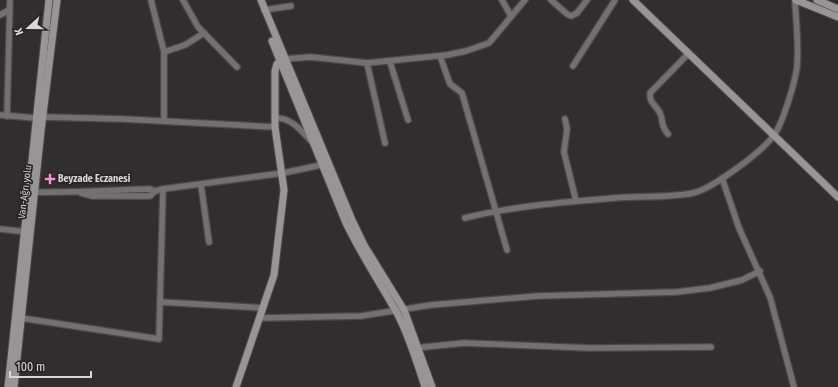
<svg xmlns="http://www.w3.org/2000/svg" width="838" height="387" viewBox="0 0 838 387" font-family="'Fira Sans Condensed',sans-serif">
<style>
.lines{fill:none;stroke-linecap:round;stroke-linejoin:round}
.street-casing{stroke:#4d494b;stroke-width:8}
.secondary-casing{stroke:#4d494b;stroke-width:9}
.street{stroke:#727071;stroke-width:5.5}
.secondary{stroke:#989596;stroke-width:7}
.poi-dot{fill:#f890cb;stroke:#282426;stroke-width:1.5}
.labels{text-anchor:middle;dominant-baseline:central;stroke-width:3.5;stroke-linejoin:round;paint-order:stroke}
.poi-label{font-size:10px;font-weight:bold;fill:#d9d7d8;stroke:#282426;text-anchor:start}
.street-label{font-size:10px;fill:#d9d7d8;stroke:#282426}
</style>
<rect width="100%" height="100%" fill="#322e30"/>
<g class="lines">
<defs>
<g id="street">
<polyline points="151,0 164,52 164,121"/>
<polyline points="183,0 198,27 237,67"/>
<polyline points="502,0 511,16"/>
<polyline points="551,0 567,14 571,16 577,13 587,0"/>
<polyline points="264,10 291,6"/>
<polyline points="0,15 9,10"/>
<polyline points="164,52 185,45 204,33"/>
<polyline points="440,56 450,84 462,93 507,250"/>
<polyline points="284,59 311,57 367,63 447,55 466,51 489,43 525,0"/>
<polyline points="390,62 408,120"/>
<polyline points="367,63 385,143"/>
<polyline points="573,66 615,0"/>
<polyline points="0,115 36,118 43,117 123,119 275,127"/>
<polyline points="7,116 10,0"/>
<path d="M 275,118 C 292,117 302,132 313,143"/>
<polyline points="565,119 567,129 564,152 576,201"/>
<path d="M 668,134 C 660,125 664,122 660,113 C 656,105 649,103 650,93 L 688,54"/>
<polyline points="722,178 739,228 770,297 794,387"/>
<polyline points="201,185 209,242"/>
<path d="M 32,192 C 72,193 110,190 150,189 L 155,191"/>
<polyline points="81,193 92,196 150,196 155,191 163,189 283,173 326,164"/>
<path d="M 465,218 C 514,206 564,202 615,198 C 640,196 668,198 693,193 C 712,189 763,151 774,135 C 783,123 795,82 797,67 C 799,45 796,22 795,0"/>
<polyline points="0,229 28,232"/>
<polyline points="160,302 263,308"/>
<polyline points="21,318 159,339 163,189"/>
<polyline points="260,318 361,316 431,305 538,296 676,292 710,288 742,280 760,271"/>
<polyline points="415,348 464,343 590,348 711,347"/>
</g>
<g id="secondary">
<polyline points="261,0 352,220 364,245 404,310 432,387"/>
<polyline points="633,0 838,197"/>
<polyline points="796,0 838,17"/>
<polyline points="817,0 838,9"/>
<path d="M 272,41 L 346,223 C 361,254 380,283 397,313 C 409,336 417,362 425,387"/>
<polyline points="8,387 49,0"/>
<polyline points="14,387 41,131 57,0"/>
<polyline points="236,387 274,275 284,190 275,127 275,71 277,64 282,60"/>
</g>
</defs>
<!-- street casing -->
<use href="#street" class="street-casing"/>
<!-- secondary casing -->
<use href="#secondary" class="secondary-casing"/>
<!-- street -->
<use href="#street" class="street"/>
<!-- secondary -->
<use href="#secondary" class="secondary"/>
</g>
<!-- markers -->
<path class="poi-dot" d="M48 173h4v4h4v4h-4v4h-4v-4h-4v-4h4z"/>
<g class="labels">
<!-- poi labels -->
<g class="poi-label">
<text x="58" y="179">Beyzade Eczanesi</text>
</g>
<!-- street labels -->
<g class="street-label">
<text transform="translate(25 192) rotate(-83)">Van-Ağrı yolu</text>
</g>
</g>
<!-- north arrow -->
<g transform="translate(28 28) rotate(249)" stroke="#282426" stroke-width="3" paint-order="stroke">
<path d="M0-3L7 15L0 10L-7 15Z" fill="#d9d7d8"/>
<text y="-6" font-size="11" font-weight="bold" text-anchor="middle" fill="#d9d7d8">K</text>
</g>
<!-- scale -->
<path d="M10 371v6h81v-6" fill="none" stroke="#d9d7d8" stroke-width="2"/>
<text x="16" y="371" font-size="12" fill="#d9d7d8" stroke="#282426" stroke-width="3" paint-order="stroke">100 m</text>
</svg>
